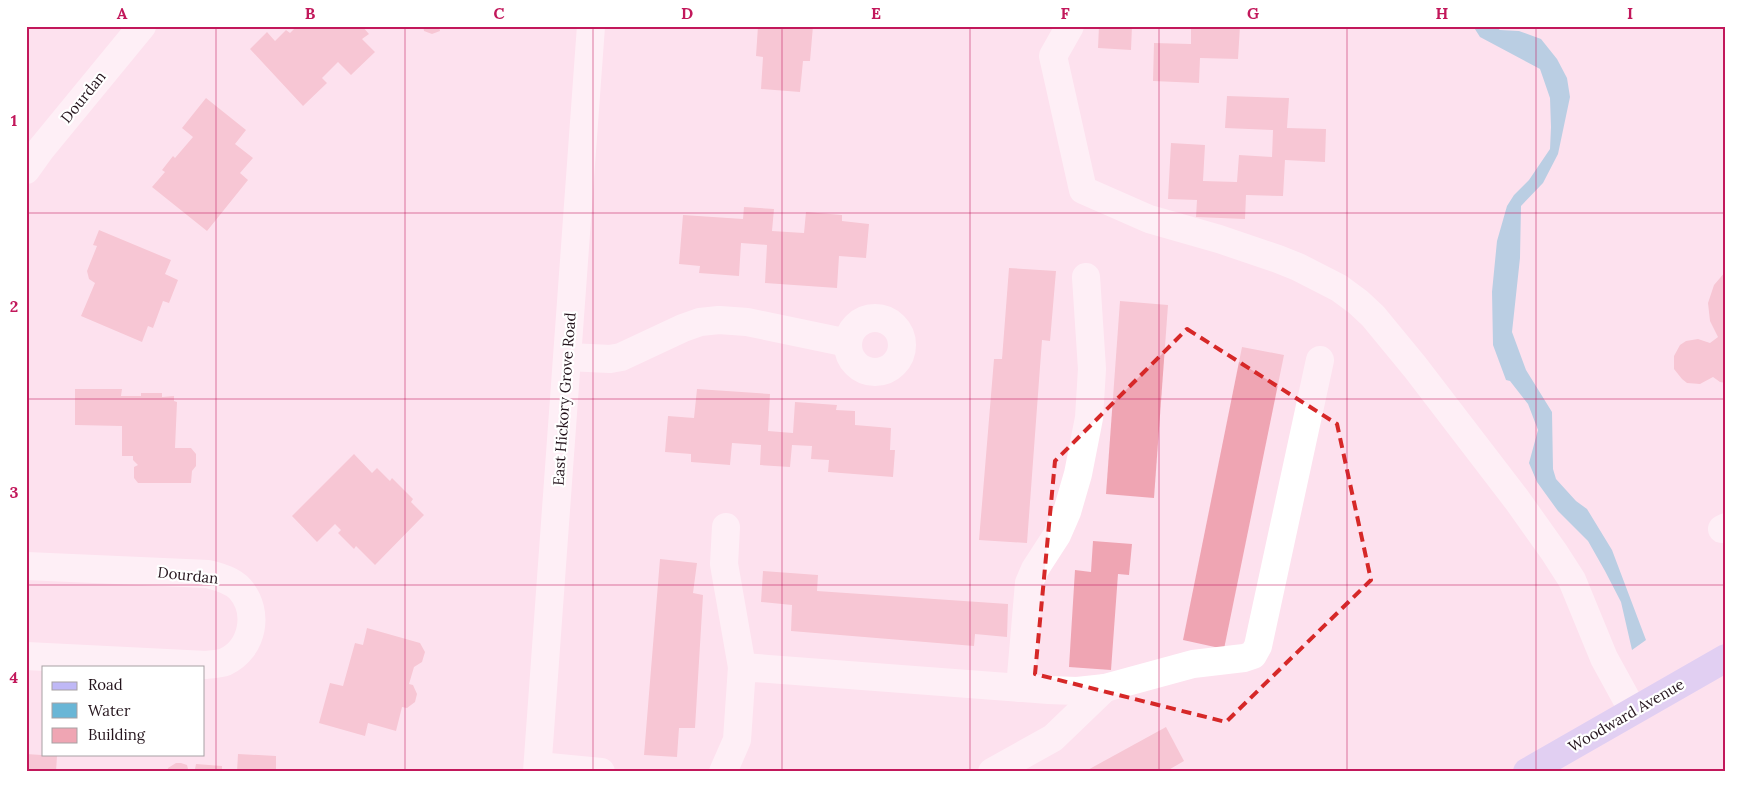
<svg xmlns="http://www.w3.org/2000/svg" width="1752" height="798" viewBox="0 0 1752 798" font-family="Lora,serif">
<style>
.water{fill:#69b6d6}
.building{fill:#efa5b3}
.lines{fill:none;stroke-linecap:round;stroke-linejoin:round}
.minor{stroke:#fff;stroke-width:28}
.major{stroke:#bfb8f6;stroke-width:28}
.marked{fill:none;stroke:#d62828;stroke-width:4;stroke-dasharray:10 6;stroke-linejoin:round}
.grid{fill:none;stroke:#c2185b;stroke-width:1;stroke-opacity:0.55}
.labels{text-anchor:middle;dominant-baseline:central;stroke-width:4.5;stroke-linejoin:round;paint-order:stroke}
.street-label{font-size:15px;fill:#24141c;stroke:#fff}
.neatline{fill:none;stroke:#c2185b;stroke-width:2}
.grid-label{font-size:16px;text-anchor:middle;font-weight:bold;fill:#c2185b}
</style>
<rect width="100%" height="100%" fill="#fde1ee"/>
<!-- water -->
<polygon class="water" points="1473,26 1495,26 1500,30 1519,31 1541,39 1557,59 1567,78 1570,97 1558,154 1543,183 1521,206 1520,258 1512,332 1526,370 1552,412 1553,469 1556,479 1576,501 1587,509 1612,550 1646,640 1632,650 1621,602 1605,571 1588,541 1558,511 1537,482 1529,463 1538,430 1528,404 1510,381 1506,380 1493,345 1492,292 1497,241 1507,206 1514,195 1529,180 1550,149 1551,127 1550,98 1540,69 1480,37"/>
<!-- building -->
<g class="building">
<polygon points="297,26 362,26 369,34 362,39 375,52 351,75 338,62 322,78 327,83 303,106 250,49 267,32 275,41 286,30 290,33"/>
<polygon points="423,26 439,26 440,31 432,34 424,31"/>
<polygon points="758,26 813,26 810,61 803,61 800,92 761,89 763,57 756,56"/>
<polygon points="1099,26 1132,26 1131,50 1098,48"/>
<polygon points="1191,26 1240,26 1238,59 1200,58 1199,83 1153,81 1154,43 1191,44"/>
<polygon points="1227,96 1289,98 1287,128 1326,129 1325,162 1285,160 1283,196 1246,195 1245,219 1196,217 1197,200 1168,199 1171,143 1205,145 1203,181 1237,182 1239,155 1272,157 1273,130 1225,128"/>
<polygon points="206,98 246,130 235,144 253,158 240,173 248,180 207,231 152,187 165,172 162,170 173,156 175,158 193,137 182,128"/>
<polygon points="744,207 774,209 772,231 804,233 806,212 842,215 842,221 869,224 866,258 839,256 837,288 765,283 767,245 741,243 739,276 699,273 700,266 679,264 683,215 743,219"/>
<polygon points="99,230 171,260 165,274 178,280 169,303 163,301 153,328 148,326 142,342 81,316 95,283 89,279 87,271 97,246 93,245"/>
<polygon points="1009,268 1056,271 1050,341 1042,340 1027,543 979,540 994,359 1002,359"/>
<polygon points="1726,271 1726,383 1720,382 1713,377 1700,384 1687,383 1682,379 1674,369 1674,356 1680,345 1686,341 1698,339 1710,343 1718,337 1710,321 1708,303 1714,285"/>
<polygon points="1120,301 1168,305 1154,498 1106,494"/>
<polygon points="1242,347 1284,355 1224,649 1183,640"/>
<polygon points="75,389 122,389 121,396 141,396 141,393 162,393 162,397 174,396 174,401 177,402 175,448 191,448 196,454 196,466 192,471 191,483 138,483 134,478 134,467 138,465 133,460 133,456 122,456 122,426 75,425"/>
<polygon points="697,389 770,394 768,431 793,433 795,402 837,405 836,410 855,411 855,425 891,428 890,450 895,450 893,477 828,472 829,460 811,459 812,446 792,445 790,467 760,465 761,445 732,443 730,465 691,462 691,454 665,452 668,416 694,418"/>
<polygon points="354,454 372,473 377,468 390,481 392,478 413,499 411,502 424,515 375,565 356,546 354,549 338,533 341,530 335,524 317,542 292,516"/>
<polygon points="1093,541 1132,544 1129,575 1118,574 1111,670 1069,667 1075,570 1091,572"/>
<polygon points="660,559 697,563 693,593 703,595 695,728 679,728 677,757 644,755"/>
<polygon points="763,571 818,575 817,591 1008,604 1007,637 975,634 974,646 791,631 792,605 761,602"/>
<polygon points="367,628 420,643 425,652 422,662 414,667 409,684 413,685 417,694 415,702 407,708 402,707 396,731 368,723 365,736 319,723 330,683 343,686 355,643 363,645"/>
<polygon points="1166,727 1184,761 1165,772 1084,772"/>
<polygon points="26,754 57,756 56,772 26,772"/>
<polygon points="238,754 276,756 276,772 237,772"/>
<polygon points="176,763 181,763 187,765 188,769 195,769 196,764 222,766 222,772 167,772 168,768"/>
</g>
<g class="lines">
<!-- minor -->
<g class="minor">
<polyline points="1070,26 1053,56 1083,190 1149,219 1219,239 1278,259 1298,267 1339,288 1358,302 1373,316 1415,367 1517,500 1554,552 1572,580 1604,658 1633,711"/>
<polyline points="26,170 41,149 142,26"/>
<circle cx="875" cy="345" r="27"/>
<polyline points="568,357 610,359 621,357 683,328 700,322 719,320 747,322 848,343"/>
<polyline points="726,527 724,564 742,667"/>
<polyline points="1722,529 1726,527"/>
<path d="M 26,566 L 208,574 C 219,577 232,580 240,589 C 260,612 253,649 225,662 C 220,664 212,664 206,665 L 26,656"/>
<polyline points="1020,688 1029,583 1035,569 1057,535 1067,512 1078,474 1089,418 1092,369 1086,277"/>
<polyline points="538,766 601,772"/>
<polyline points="537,772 591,26"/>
<polyline points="723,772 737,740 742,667 1049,690 1077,691 1105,688 1193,664 1244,658 1253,655 1258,646 1320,360"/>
<polyline points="992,772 1053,738 1105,688"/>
</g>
<!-- major -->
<polyline class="major" points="1527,772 1726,658"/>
</g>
<!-- marked area -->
<path d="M0 0H1752V798H0ZM 1187,329 L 1337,424 L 1371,580 L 1226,722 L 1035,674 L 1055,461 Z" fill="#fde1ee" fill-opacity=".55" fill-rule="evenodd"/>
<path class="marked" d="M 1187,329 L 1337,424 L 1371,580 L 1226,722 L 1035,674 L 1055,461 Z"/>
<!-- grid -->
<path class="grid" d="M 216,26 L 216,772M 405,26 L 405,772M 593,26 L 593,772M 782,26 L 782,772M 970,26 L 970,772M 1159,26 L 1159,772M 1347,26 L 1347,772M 1536,26 L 1536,772M 26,213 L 1726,213M 26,399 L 1726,399M 26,585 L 1726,585"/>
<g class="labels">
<!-- street labels -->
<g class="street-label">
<text transform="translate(83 97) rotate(-51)">Dourdan</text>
<text transform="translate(564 399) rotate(-86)">East Hickory Grove Road</text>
<text transform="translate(188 575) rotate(6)">Dourdan</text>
<text transform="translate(1626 715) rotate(-30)">Woodward Avenue</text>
</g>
</g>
<!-- border -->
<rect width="1752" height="798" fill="none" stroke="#ffffff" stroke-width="55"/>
<!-- legend -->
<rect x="42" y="666" width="162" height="90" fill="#ffffff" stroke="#a7a1a4"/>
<rect x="52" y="682" width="25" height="8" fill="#bfb8f6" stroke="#a7a1a4"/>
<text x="88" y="690" font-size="15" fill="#24141c">Road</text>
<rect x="52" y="703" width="25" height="15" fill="#69b6d6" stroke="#a7a1a4"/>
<text x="88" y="716" font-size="15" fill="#24141c">Water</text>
<rect x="52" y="728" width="25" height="15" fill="#efa5b3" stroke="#a7a1a4"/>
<text x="88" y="740" font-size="15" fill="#24141c">Building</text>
<rect x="28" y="28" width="1696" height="742" class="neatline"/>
<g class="grid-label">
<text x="122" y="19">A</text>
<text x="310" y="19">B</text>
<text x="499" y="19">C</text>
<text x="687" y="19">D</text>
<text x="876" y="19">E</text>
<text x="1065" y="19">F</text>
<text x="1253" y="19">G</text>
<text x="1442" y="19">H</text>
<text x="1630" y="19">I</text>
<text x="14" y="126">1</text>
<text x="14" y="312">2</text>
<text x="14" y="498">3</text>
<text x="14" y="683">4</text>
</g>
</svg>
